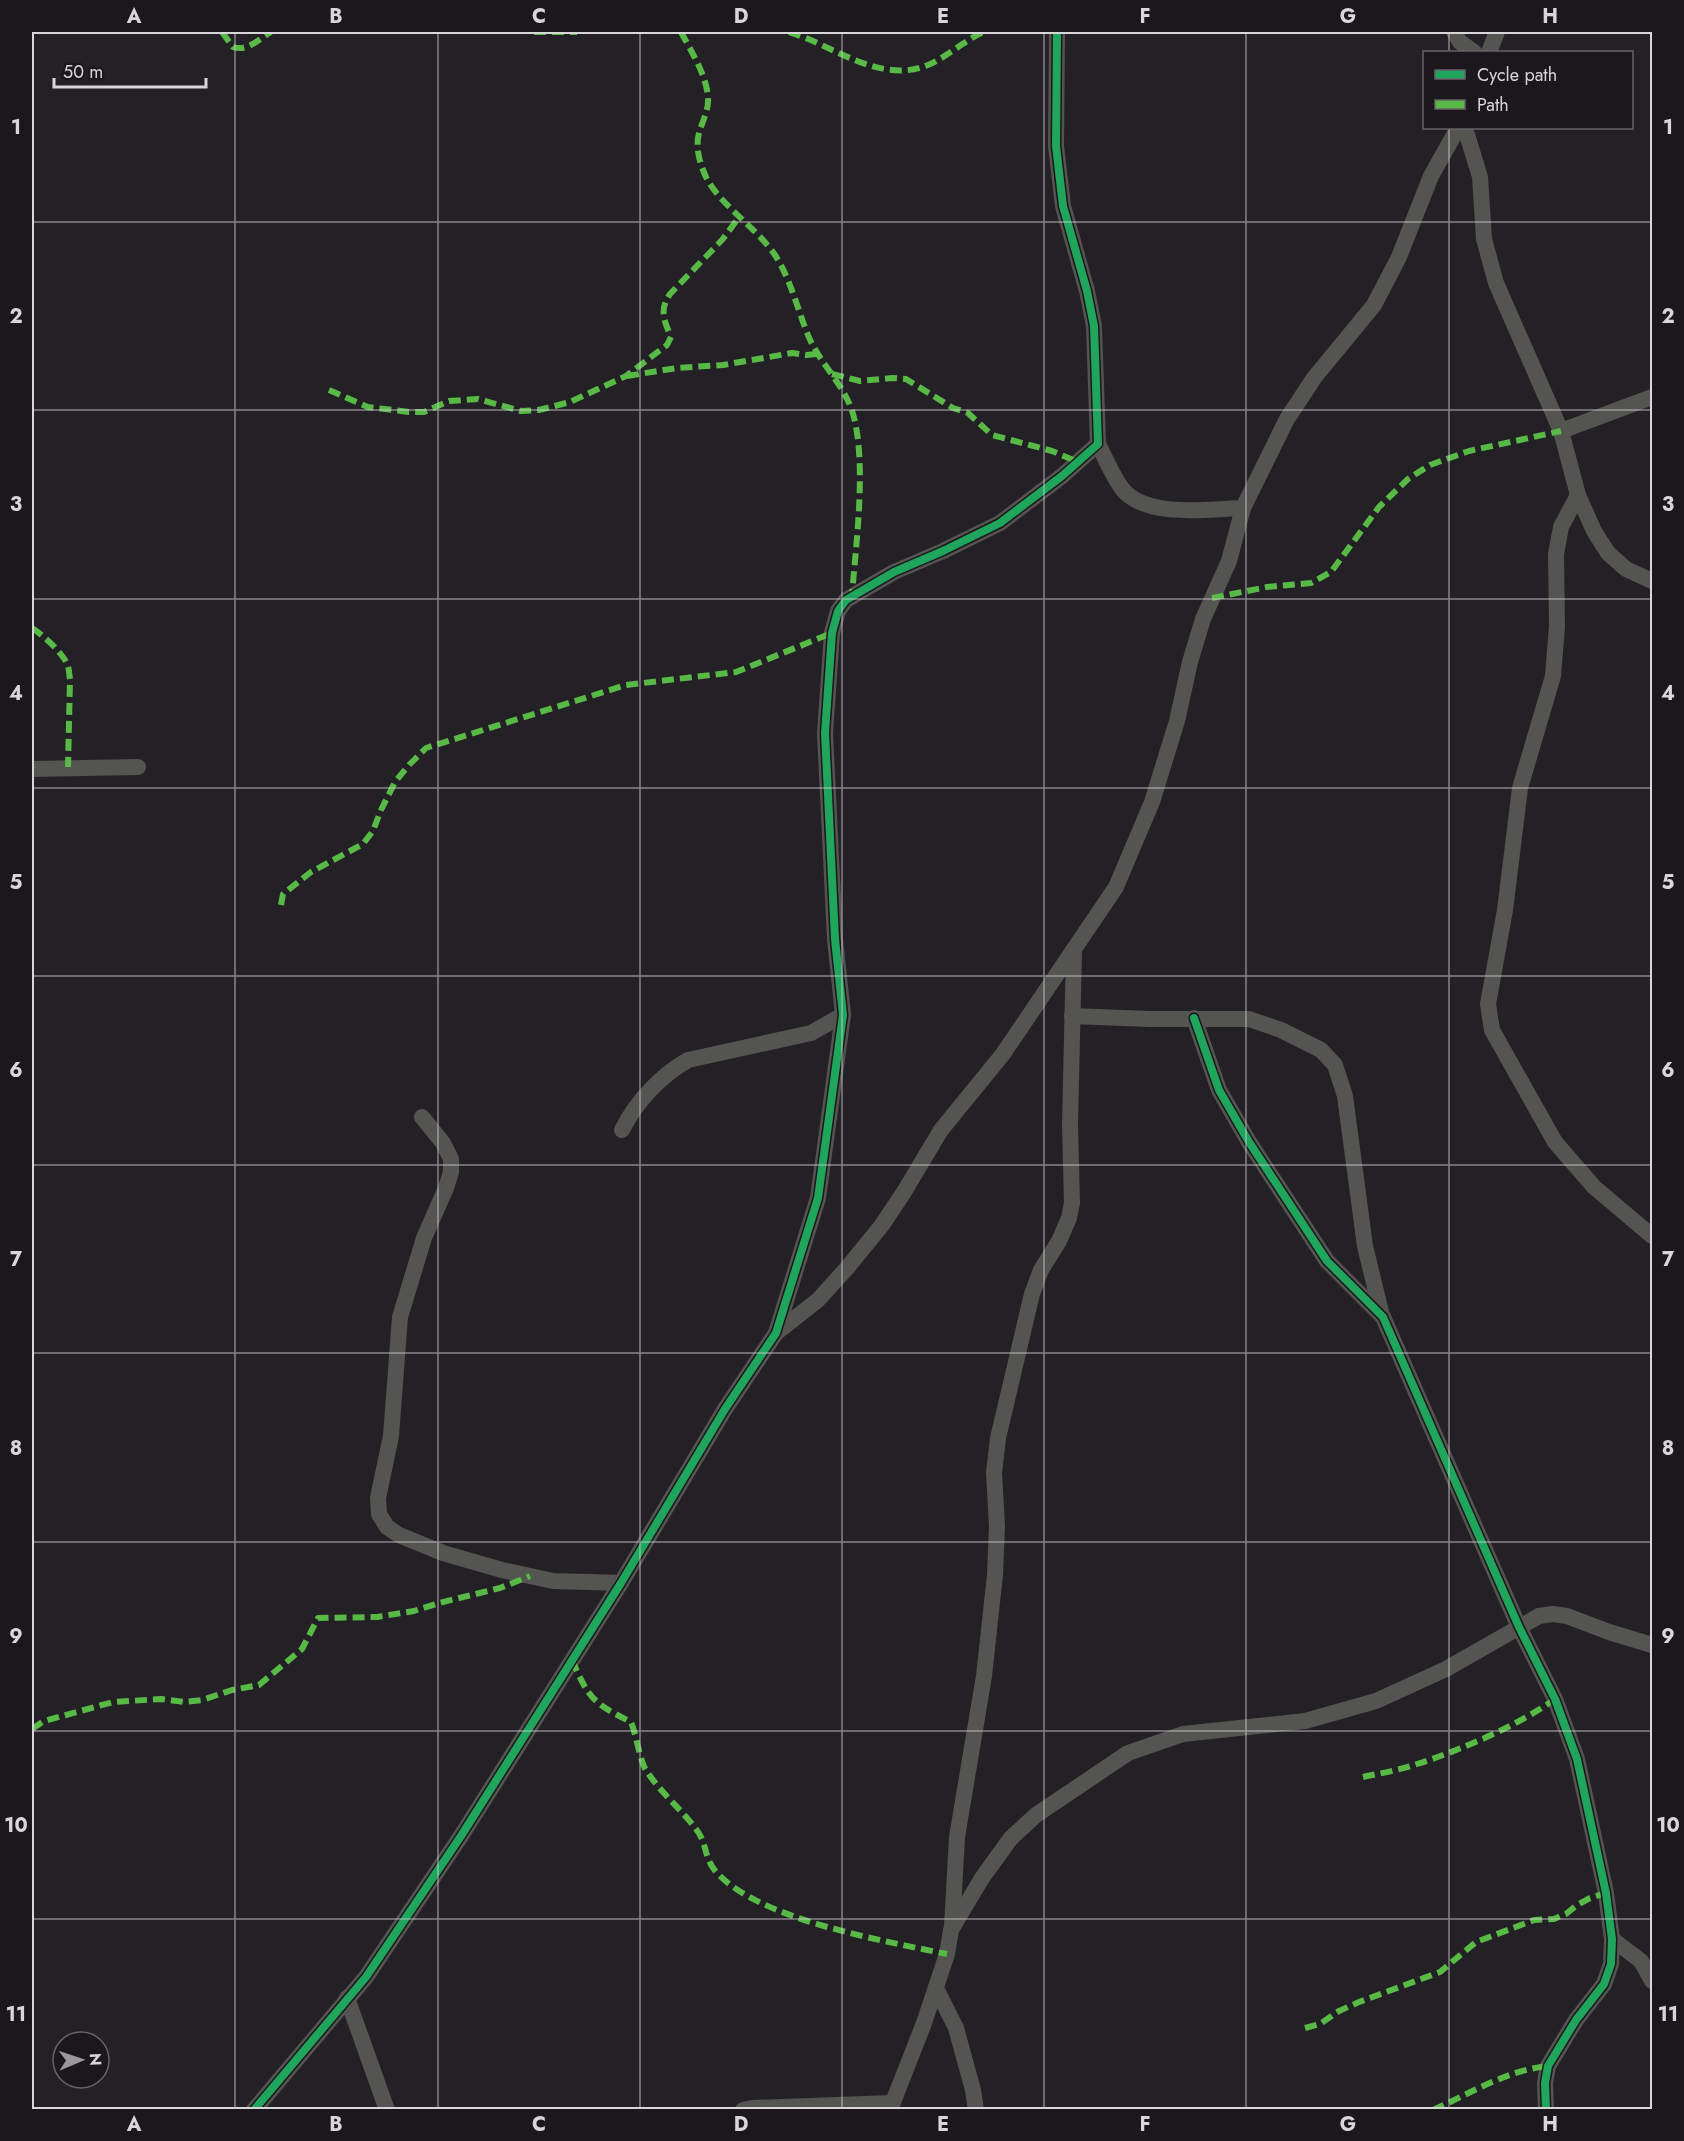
<svg xmlns="http://www.w3.org/2000/svg" width="1684" height="2141" viewBox="0 0 1684 2141" font-family="Jost,sans-serif">
<style>
.lines{fill:none;stroke-linecap:round;stroke-linejoin:round}
.minor{stroke:#545450;stroke-width:16}
.quiet{stroke:#58b947;stroke-width:6;stroke-dasharray:12 6;stroke-linecap:butt}
.cycleway-casing{stroke:#1b171c;stroke-width:11}
.cycleway{stroke:#20a55d;stroke-width:8}
.grid{fill:none;stroke:#d9d6da;stroke-width:1.5;stroke-opacity:0.55}
.neatline{fill:none;stroke:#d9d6da;stroke-width:2}
.grid-label{font-size:20px;text-anchor:middle;font-weight:bold;fill:#d9d6da}
</style>
<rect width="100%" height="100%" fill="#232125"/>
<g class="lines">
<!-- minor -->
<g class="minor">
<polyline points="1454,32 1460,42 1474,52"/>
<polyline points="1489,52 1497,32"/>
<polyline points="1465,128 1480,177 1484,239 1496,283 1561,431 1578,495 1594,531 1608,553 1626,569 1652,581"/>
<polyline points="1561,431 1652,397"/>
<path d="M 1098,444 C 1105,457 1115,482 1125,492 C 1151,518 1209,509 1243,508"/>
<polyline points="1578,495 1561,527 1556,554 1557,626 1553,676 1520,788 1505,910 1488,1004 1492,1030 1555,1142 1594,1187 1652,1236"/>
<polyline points="32,769 138,767"/>
<polyline points="1072,1016 1150,1019 1249,1019 1281,1030 1321,1050 1335,1065 1345,1096 1365,1246 1382,1316"/>
<polyline points="1194,1018 1219,1090 1249,1142 1327,1261 1383,1317 1519,1627 1555,1699 1577,1759 1606,1893 1612,1939 1611,1964 1604,1984 1576,2020 1548,2066 1545,2083 1546,2110"/>
<polyline points="422,1117 443,1143 451,1159 451,1172 446,1188 424,1238 400,1317 391,1436 378,1498 379,1514 387,1527 399,1535 443,1553 502,1570 553,1581 621,1583"/>
<path d="M 622,1130 C 636,1102 660,1076 688,1060 L 811,1033 L 843,1015"/>
<polyline points="776,1333 818,1300 847,1268 882,1225 904,1192 941,1130 1003,1054 1116,887 1152,802 1177,721 1190,662 1203,619 1229,561 1243,508 1287,419 1314,378 1374,305 1399,257 1431,176 1458,128"/>
<polyline points="952,1926 957,1837 984,1676 995,1575 997,1526 994,1473 998,1438 1032,1294 1041,1270 1059,1241 1069,1218 1072,1203 1070,1125 1074,951"/>
<polyline points="1612,1939 1641,1961 1652,1981"/>
<polyline points="936,1988 956,2028 973,2090 976,2110"/>
<polyline points="347,1998 387,2110"/>
<polyline points="254,2110 366,1977 461,1836 621,1583 725,1409 776,1333 818,1198 843,1015 835,939 825,733 832,633 838,611 846,600 894,572 943,551 1000,523 1062,476 1098,444 1094,326 1087,291 1063,206 1056,146 1057,32"/>
<polyline points="743,2110 752,2108 892,2103"/>
<polyline points="890,2110 924,2023 947,1954 951,1930 982,1878 1011,1838 1036,1815 1128,1753 1183,1734 1305,1721 1376,1701 1446,1669 1539,1616 1553,1614 1567,1616 1609,1632 1652,1645"/>
</g>
<!-- quiet -->
<g class="quiet">
<path d="M 222,32 L 233,47 C 247,52 259,39 271,32"/>
<polyline points="534,32 577,32"/>
<path d="M 681,32 C 691,51 707,76 708,98 C 709,110 702,122 699,133 C 695,148 700,164 706,177 C 719,204 757,228 775,255 C 791,280 797,308 808,335 C 819,363 845,385 853,414 C 867,463 856,543 852,595"/>
<path d="M 789,32 C 833,45 880,85 928,65 C 947,57 964,41 983,32"/>
<polyline points="832,374 860,381 892,378 906,379 953,408 968,413 992,435 1052,451 1078,462"/>
<polyline points="627,376 677,368 723,365 792,353 806,355 817,354"/>
<path d="M 329,390 L 368,407 L 409,412 L 424,412 L 449,401 L 478,399 L 521,411 L 539,410 L 570,402 L 626,376 L 667,345 L 671,337 C 664,320 659,310 670,294 L 722,240 L 740,216"/>
<polyline points="1212,598 1267,587 1311,583 1331,572 1379,507 1408,479 1430,465 1469,451 1561,431"/>
<path d="M 32,628 C 43,635 58,649 65,660 C 69,665 69,673 70,679 L 68,767"/>
<polyline points="281,905 283,894 311,872 363,844 373,831 381,810 395,782 409,765 426,748 626,685 736,672 832,633"/>
<path d="M 572,1660 C 589,1699 593,1703 631,1722 C 636,1734 640,1761 646,1770 C 659,1791 681,1809 696,1829 C 708,1844 703,1858 717,1873 C 761,1920 884,1941 947,1954"/>
<polyline points="32,1729 44,1721 113,1702 161,1699 185,1702 202,1700 232,1690 259,1685 302,1649 318,1618 377,1617 414,1611 439,1603 500,1588 530,1576"/>
<path d="M 1363,1777 C 1381,1773 1400,1770 1417,1764 C 1461,1750 1517,1726 1555,1699"/>
<polyline points="1305,2028 1320,2024 1339,2011 1359,2002 1440,1972 1476,1942 1534,1920 1554,1919 1566,1914 1577,1905 1590,1898 1606,1893"/>
<path d="M 1433,2110 C 1469,2094 1507,2070 1548,2066"/>
</g>
<defs>
<g id="cycleway">
<polyline points="1194,1018 1219,1090 1249,1142 1327,1261 1383,1317 1519,1627 1555,1699 1577,1759 1606,1893 1612,1939 1611,1964 1604,1984 1576,2020 1548,2066 1545,2083 1546,2110"/>
<polyline points="254,2110 366,1977 461,1836 621,1583 725,1409 776,1333 818,1198 843,1015 835,939 825,733 832,633 838,611 846,600 894,572 943,551 1000,523 1062,476 1098,444 1094,326 1087,291 1063,206 1056,146 1057,32"/>
</g>
</defs>
<!-- cycleway casing -->
<use href="#cycleway" class="cycleway-casing"/>
<!-- cycleway -->
<use href="#cycleway" class="cycleway"/>
</g>
<!-- grid -->
<path class="grid" d="M 235,32 L 235,2110M 438,32 L 438,2110M 640,32 L 640,2110M 842,32 L 842,2110M 1044,32 L 1044,2110M 1246,32 L 1246,2110M 1449,32 L 1449,52M 1449,128 L 1449,2110M 32,222 L 1652,222M 32,410 L 1652,410M 32,599 L 1652,599M 32,788 L 1652,788M 32,976 L 1652,976M 32,1165 L 1652,1165M 32,1353 L 1652,1353M 32,1542 L 1652,1542M 32,1731 L 1652,1731M 32,1919 L 1652,1919"/>
<!-- border -->
<rect width="1684" height="2141" fill="none" stroke="#1b171c" stroke-width="66"/>
<!-- legend -->
<rect x="1423" y="51" width="210" height="78" fill="#1b171c" stroke="#676368" stroke-width="1.5"/>
<rect x="1435" y="70" width="30" height="9" fill="#20a55d" stroke="#676368" stroke-width="1.5"/>
<text x="1477" y="81" font-size="18" fill="#d9d6da">Cycle path</text>
<rect x="1435" y="100" width="30" height="9" fill="#58b947" stroke="#676368" stroke-width="1.5"/>
<text x="1477" y="111" font-size="18" fill="#d9d6da">Path</text>
<!-- north arrow -->
<g transform="translate(81 2060) rotate(88)"><circle r="28" fill="#1b171c" stroke="#676368" stroke-width="1.5"/>
<path d="M0-4.5L10 22L0 15L-10 22Z" fill="#99979b"/>
<text y="-9" font-size="16" font-weight="bold" text-anchor="middle" fill="#d9d6da">N</text>
</g>
<!-- scale -->
<path d="M54 78v9h152v-9" fill="none" stroke="#d9d6da" stroke-width="3"/>
<text x="63" y="78" font-size="18" fill="#d9d6da" stroke="#1b171c" stroke-width="4.5" paint-order="stroke">50 m</text>
<rect x="33" y="33" width="1618" height="2075" class="neatline"/>
<g class="grid-label">
<text x="134" y="23">A</text>
<text x="336" y="23">B</text>
<text x="539" y="23">C</text>
<text x="741" y="23">D</text>
<text x="943" y="23">E</text>
<text x="1145" y="23">F</text>
<text x="1348" y="23">G</text>
<text x="1550" y="23">H</text>
<text x="16" y="134">1</text>
<text x="1668" y="134">1</text>
<text x="16" y="323">2</text>
<text x="1668" y="323">2</text>
<text x="16" y="511">3</text>
<text x="1668" y="511">3</text>
<text x="16" y="700">4</text>
<text x="1668" y="700">4</text>
<text x="16" y="889">5</text>
<text x="1668" y="889">5</text>
<text x="16" y="1077">6</text>
<text x="1668" y="1077">6</text>
<text x="16" y="1266">7</text>
<text x="1668" y="1266">7</text>
<text x="16" y="1455">8</text>
<text x="1668" y="1455">8</text>
<text x="16" y="1643">9</text>
<text x="1668" y="1643">9</text>
<text x="16" y="1832">10</text>
<text x="1668" y="1832">10</text>
<text x="16" y="2021">11</text>
<text x="1668" y="2021">11</text>
<text x="134" y="2131">A</text>
<text x="336" y="2131">B</text>
<text x="539" y="2131">C</text>
<text x="741" y="2131">D</text>
<text x="943" y="2131">E</text>
<text x="1145" y="2131">F</text>
<text x="1348" y="2131">G</text>
<text x="1550" y="2131">H</text>
</g>
</svg>
